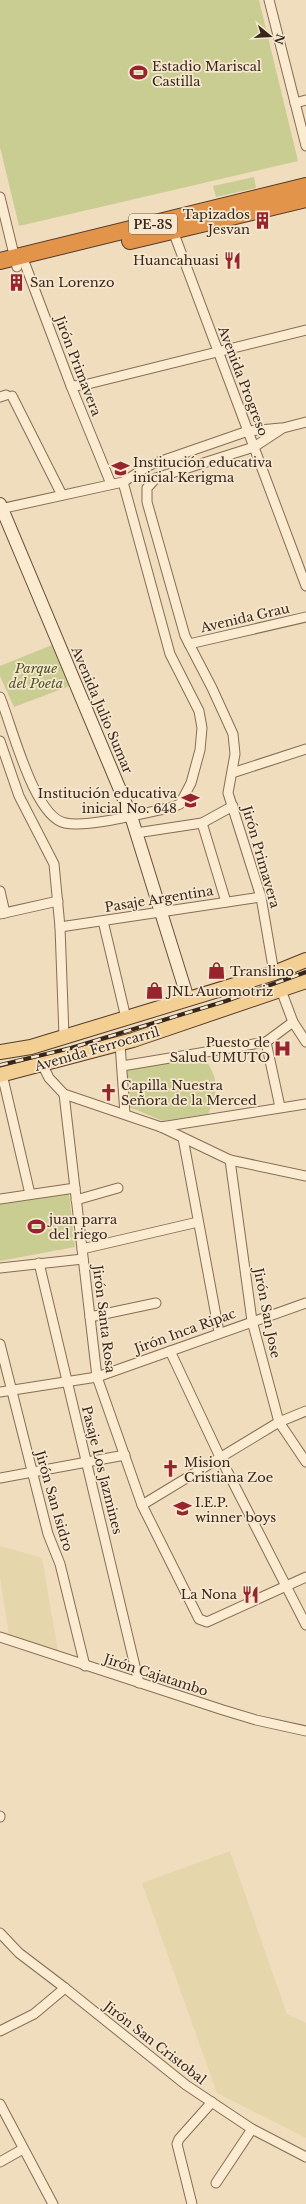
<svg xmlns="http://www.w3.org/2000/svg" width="306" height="2204" viewBox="0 0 306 2204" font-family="'Libre Baskerville',serif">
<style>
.farmland{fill:#e5d7ab}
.green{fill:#cacd92}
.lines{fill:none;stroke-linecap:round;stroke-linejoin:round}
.street-casing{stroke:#876d56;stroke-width:11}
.secondary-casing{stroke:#694e3a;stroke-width:14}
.primary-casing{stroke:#553b2b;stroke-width:16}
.highway-casing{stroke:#553b2b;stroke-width:18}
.street{stroke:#faebd1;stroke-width:9}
.secondary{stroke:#faebd1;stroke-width:12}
.primary{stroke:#f4cf94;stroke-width:14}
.highway{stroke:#e2944b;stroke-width:16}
.rail-casing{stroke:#36261c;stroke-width:4}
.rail{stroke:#f6e7ce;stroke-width:2.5;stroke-dasharray:8;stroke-linecap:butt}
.labels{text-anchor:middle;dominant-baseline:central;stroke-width:3.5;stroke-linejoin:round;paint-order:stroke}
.shield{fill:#f6e7ce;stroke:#706051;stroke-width:1}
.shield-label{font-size:12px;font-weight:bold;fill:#36261c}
.poi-label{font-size:13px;fill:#36261c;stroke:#f6e7ce;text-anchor:start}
.street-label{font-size:13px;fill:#36261c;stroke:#f6e7ce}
.park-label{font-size:13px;font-style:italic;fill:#4b5322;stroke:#f6e7ce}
</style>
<rect width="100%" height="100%" fill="#efddbe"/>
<!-- farmland -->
<g class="farmland">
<polygon points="0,1546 42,1558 58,1651 9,1635 0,1578"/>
<polygon points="230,1851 287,2014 306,2023 306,2138 217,2093 142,1883"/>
</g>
<!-- green -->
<g class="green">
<polygon points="0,0 259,0 298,161 19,226 0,147"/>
<polygon points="254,177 256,188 216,197 213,186"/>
<polygon points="52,645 70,686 14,707 0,676 0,666"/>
<path d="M 203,1056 C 219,1079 219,1089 208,1114 L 163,1121 L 129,1107 L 127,1072 L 130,1067 Z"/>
<polygon points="69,1194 75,1247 0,1261 0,1204"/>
</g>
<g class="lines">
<defs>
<g id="street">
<polyline points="269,0 306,146"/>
<polyline points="295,103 306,100"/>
<polyline points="0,197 17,267"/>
<polyline points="173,231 306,586"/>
<polyline points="22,256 71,386 111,484"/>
<polyline points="71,386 84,385 306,330"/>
<polyline points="12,396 62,495"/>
<polyline points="0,397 6,395"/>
<polyline points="0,509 123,482 150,465 248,431 281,428"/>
<polyline points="189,644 306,617"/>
<path d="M 0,697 C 12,726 34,817 65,823 C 89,828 148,812 173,807 L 180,804 L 191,783 L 200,750 L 202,728 L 199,711 L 170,654 L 123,482"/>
<polyline points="0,741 19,796 54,864 60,927 64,1036"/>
<polyline points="232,773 306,749"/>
<polyline points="202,823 226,902"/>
<polyline points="136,833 202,823 233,806"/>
<polyline points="0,891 5,913"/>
<polyline points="0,914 58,901"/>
<polyline points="103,921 126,1018"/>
<polyline points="60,927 261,897"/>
<polyline points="274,973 261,897 228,793 235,754 233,734 212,688 185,636 147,502 147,488 156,478 254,447 283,428 306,422"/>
<polyline points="281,990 293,1022 306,1042"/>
<polyline points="266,1042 280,1107"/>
<polyline points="120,1044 125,1114"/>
<polyline points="42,1064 49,1078 64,1094 161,1127 230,1160 306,1176"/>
<polyline points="122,1066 266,1042 293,1022"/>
<polyline points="2,1074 30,1194"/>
<polyline points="64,1094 97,1377 142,1505 199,1619 207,1622 306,1577"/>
<polyline points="161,1127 306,1104"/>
<polyline points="183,1138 219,1332"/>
<polyline points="230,1160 252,1321 279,1422 306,1462"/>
<polyline points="0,1199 75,1188"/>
<polyline points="76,1200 118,1188"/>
<polyline points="82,1249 198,1222"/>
<polyline points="39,1263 139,1683"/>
<polyline points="0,1268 83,1259"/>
<polyline points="90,1317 156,1303"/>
<polyline points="0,1344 48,1534 60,1564 85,1666"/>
<polyline points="170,1351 220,1457 306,1625"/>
<polyline points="0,1392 97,1377 306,1303"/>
<polyline points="0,1478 125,1455"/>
<polyline points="142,1505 279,1422 306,1411"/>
<polyline points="0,1637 223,1710 256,1720 306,1731"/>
<polyline points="0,1816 0,1817"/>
<polyline points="0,1933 19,1953 65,1988 186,2085 252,2129 306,2157"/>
<polyline points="0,2031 34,2014 65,1988"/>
<polyline points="0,2104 53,2204"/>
<polyline points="0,2162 23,2149"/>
<polyline points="216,2183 252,2129"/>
<polyline points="192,2204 177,2144 179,2139 212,2102"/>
</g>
<polyline id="secondary" points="0,504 131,816 188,999"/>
<g id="primary">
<polyline points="0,1052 31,1047 274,973 306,960"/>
<polyline points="0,1075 133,1040 306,981"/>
</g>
<g id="highway">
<polyline points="130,241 306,199"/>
<polyline points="0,261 306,186"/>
</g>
</defs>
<!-- street casing -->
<use href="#street" class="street-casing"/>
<!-- secondary casing -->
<use href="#secondary" class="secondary-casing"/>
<!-- primary casing -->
<use href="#primary" class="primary-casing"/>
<!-- highway casing -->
<use href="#highway" class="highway-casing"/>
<!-- street -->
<use href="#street" class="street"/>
<!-- secondary -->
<use href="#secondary" class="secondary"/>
<!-- primary -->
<use href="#primary" class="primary"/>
<!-- highway -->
<use href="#highway" class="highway"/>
<defs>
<polyline id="rail" points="0,1065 71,1048 226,1001 306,972"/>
</defs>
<!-- rail casing -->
<use href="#rail" class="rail-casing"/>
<!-- rail -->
<use href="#rail" class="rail"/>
</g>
<!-- icons -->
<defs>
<symbol id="stadium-bare" viewBox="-9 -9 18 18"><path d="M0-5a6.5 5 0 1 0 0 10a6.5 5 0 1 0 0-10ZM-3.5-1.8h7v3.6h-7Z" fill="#98252e" stroke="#f6e7ce" stroke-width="2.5" paint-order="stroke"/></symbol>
<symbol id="building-bare" viewBox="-9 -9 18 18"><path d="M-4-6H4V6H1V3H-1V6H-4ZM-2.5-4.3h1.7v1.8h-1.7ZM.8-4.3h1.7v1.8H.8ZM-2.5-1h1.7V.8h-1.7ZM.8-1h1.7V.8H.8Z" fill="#98252e" stroke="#f6e7ce" stroke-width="2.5" paint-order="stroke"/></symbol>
<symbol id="restaurant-bare" viewBox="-9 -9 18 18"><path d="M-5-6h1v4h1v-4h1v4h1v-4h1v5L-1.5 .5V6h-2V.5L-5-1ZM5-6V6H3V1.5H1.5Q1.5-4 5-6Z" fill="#98252e" stroke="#f6e7ce" stroke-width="2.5" paint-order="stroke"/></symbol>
<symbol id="school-bare" viewBox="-9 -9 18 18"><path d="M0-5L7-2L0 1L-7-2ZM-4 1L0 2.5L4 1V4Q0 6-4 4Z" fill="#98252e" stroke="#f6e7ce" stroke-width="2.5" paint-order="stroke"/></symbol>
<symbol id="shop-bare" viewBox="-9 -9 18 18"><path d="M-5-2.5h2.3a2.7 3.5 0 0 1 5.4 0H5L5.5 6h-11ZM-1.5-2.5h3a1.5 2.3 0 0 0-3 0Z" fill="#98252e" stroke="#f6e7ce" stroke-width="2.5" paint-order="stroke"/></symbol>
<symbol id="hospital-bare" viewBox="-9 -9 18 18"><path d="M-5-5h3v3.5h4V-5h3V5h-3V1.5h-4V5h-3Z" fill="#98252e" stroke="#f6e7ce" stroke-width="2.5" paint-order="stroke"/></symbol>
<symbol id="church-bare" viewBox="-9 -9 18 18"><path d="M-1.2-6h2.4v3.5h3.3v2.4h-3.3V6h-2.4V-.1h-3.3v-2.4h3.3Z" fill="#98252e" stroke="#f6e7ce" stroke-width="2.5" paint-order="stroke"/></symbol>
</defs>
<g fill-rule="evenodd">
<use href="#stadium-bare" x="126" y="60" width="25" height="25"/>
<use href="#building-bare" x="250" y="208" width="25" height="25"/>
<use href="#restaurant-bare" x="220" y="248" width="25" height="25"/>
<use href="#building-bare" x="4" y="270" width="25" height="25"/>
<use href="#school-bare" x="108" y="456" width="25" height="25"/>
<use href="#school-bare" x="178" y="788" width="25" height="25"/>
<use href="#shop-bare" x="204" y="958" width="25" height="25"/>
<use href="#shop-bare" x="142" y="978" width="25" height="25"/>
<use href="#hospital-bare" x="270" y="1036" width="25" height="25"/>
<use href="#church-bare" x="96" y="1080" width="25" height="25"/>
<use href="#stadium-bare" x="24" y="1214" width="25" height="25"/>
<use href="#church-bare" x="158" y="1456" width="25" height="25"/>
<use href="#school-bare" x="170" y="1496" width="25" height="25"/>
<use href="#restaurant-bare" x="238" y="1582" width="25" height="25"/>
</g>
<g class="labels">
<!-- shield labels -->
<rect class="shield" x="129" y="214" width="48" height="20" rx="3"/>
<g class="shield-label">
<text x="153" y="224">PE-3S</text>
</g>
<!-- poi labels -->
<g class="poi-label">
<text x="152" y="66">Estadio Mariscal<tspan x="152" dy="15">Castilla</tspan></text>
<text x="250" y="214" text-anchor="end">Tapizados<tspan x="250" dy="15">Jesvan</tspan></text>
<text x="219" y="260" text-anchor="end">Huancahuasi</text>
<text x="30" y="282">San Lorenzo</text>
<text x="133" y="462">Institución educativa<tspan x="133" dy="15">inicial Kerigma</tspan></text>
<text x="177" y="793" text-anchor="end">Institución educativa<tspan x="177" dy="15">inicial No. 648</tspan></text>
<text x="230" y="971">Translino</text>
<text x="167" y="991">JNL Automotriz</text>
<text x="270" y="1042" text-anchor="end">Puesto de<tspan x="270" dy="15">Salud UMUTO</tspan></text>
<text x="121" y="1085">Capilla Nuestra<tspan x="121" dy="15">Señora de la Merced</tspan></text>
<text x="49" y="1219">juan parra<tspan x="49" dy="15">del riego</tspan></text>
<text x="184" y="1462">Mision<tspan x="184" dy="15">Cristiana Zoe</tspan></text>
<text x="195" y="1502">I.E.P.<tspan x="195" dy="15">winner boys</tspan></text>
<text x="237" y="1594" text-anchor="end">La Nona</text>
</g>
<!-- street labels -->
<g class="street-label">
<text transform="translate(78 366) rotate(69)">Jirón Primavera</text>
<text transform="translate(243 381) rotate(69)">Avenida Progreso</text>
<text transform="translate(245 618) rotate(-13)">Avenida Grau</text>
<text transform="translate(102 710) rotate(67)">Avenida Julio Sumar</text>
<text transform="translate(261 857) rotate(74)">Jirón Primavera</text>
<text transform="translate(159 899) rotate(-9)">Pasaje Argentina</text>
<text transform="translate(97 1049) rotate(-16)">Avenida Ferrocarril</text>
<text transform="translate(267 1313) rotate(79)">Jirón San Jose</text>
<text transform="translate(104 1319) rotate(83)">Jirón Santa Rosa</text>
<text transform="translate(185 1331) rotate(-20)">Jirón Inca Ripac</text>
<text transform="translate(102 1470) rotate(76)">Pasaje Los Jazmines</text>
<text transform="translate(54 1501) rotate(74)">Jirón San Isidro</text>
<text transform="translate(156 1675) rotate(18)">Jirón Cajatambo</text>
<text transform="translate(155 2043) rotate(38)">Jirón San Cristobal</text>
</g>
<!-- park labels -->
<g class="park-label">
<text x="36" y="668">Parque<tspan x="36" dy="15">del Poeta</tspan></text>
</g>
</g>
<!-- north arrow -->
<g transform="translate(270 36) rotate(108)" stroke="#f6e7ce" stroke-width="3" paint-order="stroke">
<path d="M0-3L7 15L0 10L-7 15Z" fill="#36261c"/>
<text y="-6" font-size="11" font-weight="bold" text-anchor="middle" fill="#36261c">N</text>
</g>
</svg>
